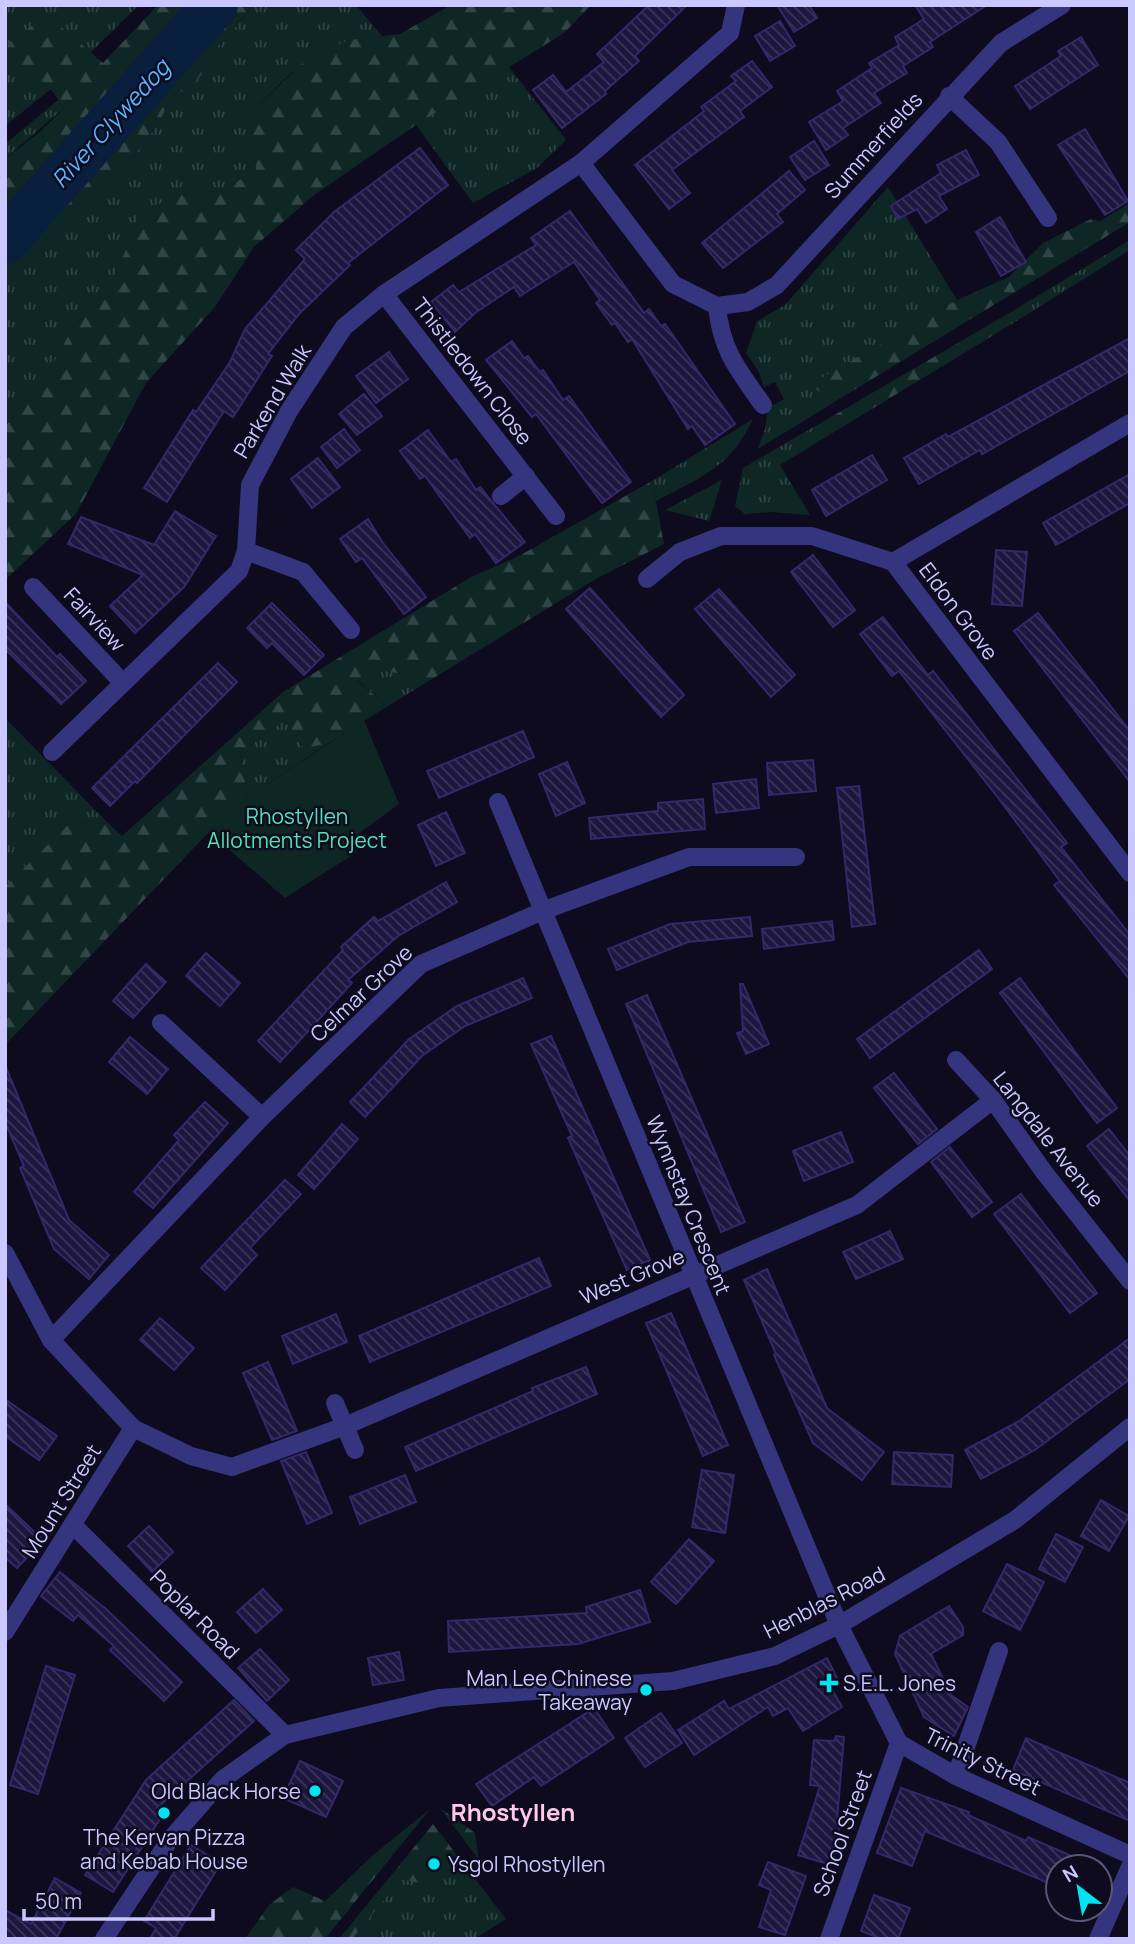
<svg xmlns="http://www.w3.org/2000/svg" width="1135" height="1944" viewBox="0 0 1135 1944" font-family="Manrope,sans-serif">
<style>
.grass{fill:url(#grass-tufts)}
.forest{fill:url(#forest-firs)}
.green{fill:#0e2725}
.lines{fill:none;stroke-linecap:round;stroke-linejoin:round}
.river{stroke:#091f3e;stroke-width:46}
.building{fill:url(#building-back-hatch);stroke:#32286b;stroke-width:2}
.minor{stroke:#34357e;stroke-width:18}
.poi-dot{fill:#00e4f2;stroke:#0d0b1d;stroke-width:2.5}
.labels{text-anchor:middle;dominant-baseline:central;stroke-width:5;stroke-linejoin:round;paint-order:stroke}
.street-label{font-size:21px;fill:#cbc7ff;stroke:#0d0b1d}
.park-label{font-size:21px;fill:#51e2b7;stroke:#0d0b1d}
.poi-label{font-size:21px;fill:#cbc7ff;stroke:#0d0b1d;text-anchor:end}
.water-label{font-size:23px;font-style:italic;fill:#55b7ff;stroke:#0d0b1d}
.quarter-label{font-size:24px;font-weight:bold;fill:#ffc9ee;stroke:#0d0b1d}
</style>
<defs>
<pattern id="grass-tufts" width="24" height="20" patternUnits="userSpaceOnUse" patternTransform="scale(1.75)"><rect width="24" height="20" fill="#0e2725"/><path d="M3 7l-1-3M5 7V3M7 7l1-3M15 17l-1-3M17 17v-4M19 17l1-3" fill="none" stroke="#304546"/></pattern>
<pattern id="forest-firs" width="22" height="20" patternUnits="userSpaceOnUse" patternTransform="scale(1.75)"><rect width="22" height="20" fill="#0e2725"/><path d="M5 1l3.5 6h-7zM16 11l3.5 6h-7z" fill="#304546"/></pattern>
<pattern id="building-back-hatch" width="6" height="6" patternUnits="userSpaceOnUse" patternTransform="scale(1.75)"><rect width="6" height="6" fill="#1d163f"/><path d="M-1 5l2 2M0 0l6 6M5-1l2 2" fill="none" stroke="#3c365c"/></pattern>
</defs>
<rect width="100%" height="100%" fill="#0d0b1d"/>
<!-- grass -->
<g class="grass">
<polygon points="5,5 139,5 90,53 53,20 48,85 51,89 5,126"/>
<path d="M 251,5 L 356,5 L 382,36 C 312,44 299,66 251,113 L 256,169 L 225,190 L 178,195 L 141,213 L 110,288 L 73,327 L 52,366 L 5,427 L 5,278 L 37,248 L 63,214 L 111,186 L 156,127 L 173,96 L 196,84 L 215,48 L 243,19 Z"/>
<polygon points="509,67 566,140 537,168 473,203 416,125"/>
<polygon points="58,100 64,108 5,159 5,144"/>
<polygon points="888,187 957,300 810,385 836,401 758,449 765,429 768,408 784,399 775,382 764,387 759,372 746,353 757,321 785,305"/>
<polygon points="1130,240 1130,250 1002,330 1006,315"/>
<path d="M 753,419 C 730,468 701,477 656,501 L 652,481 Z"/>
<polygon points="824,421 833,422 839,429 780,465 810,515 772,512 745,514 735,506 743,468"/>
<polygon points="722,480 709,521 665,510"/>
<polygon points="374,669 432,679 388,706 356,679"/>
<polygon points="5,718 109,824 71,822 5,887"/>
<polygon points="285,720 304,748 327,744 248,797 240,753"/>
<polygon points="442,1868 469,1871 506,1919 477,1937 479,1939 352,1939 401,1879 411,1881"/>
</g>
<!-- forest -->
<g class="forest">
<polygon points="158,5 251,5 243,19 215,49 196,84 173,96 156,127 111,186 63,214 37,248 5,278 5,159 41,131 64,108 48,85 8,61 10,42 33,25 53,20 103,63"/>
<polygon points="451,5 591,5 564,33 416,125 314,195 254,247 215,307 146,383 76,514 5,580 5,427 52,366 73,327 110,288 141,213 178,195 225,190 256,169 251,113 311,55 349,40 400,34"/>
<polygon points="1130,203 1130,222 836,401 809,385 957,300 1009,277 1043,243 1091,219 1100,221"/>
<polygon points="1006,315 1002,330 839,429 833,422 824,421"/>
<polygon points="652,481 664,544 594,580 432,679 374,669 356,680 388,706 327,744 304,748 285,720 240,753 248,797 209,832 5,1045 5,887 71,822 109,824 122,836 283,692 471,577 517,557"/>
<polygon points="440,1808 475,1833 479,1860"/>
<polygon points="430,1809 325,1939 245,1939 269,1905 293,1887 325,1901 372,1856"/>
<polygon points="433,1824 469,1871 442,1869 433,1886 401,1879 352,1939 339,1939"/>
</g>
<!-- green -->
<polygon class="green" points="364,720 399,804 350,840 357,852 285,898 209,832 248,797"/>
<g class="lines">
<!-- river -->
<polyline class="river" points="5,241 215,5"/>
</g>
<!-- building -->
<g class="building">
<polygon points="649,5 687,5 635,56 639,61 605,91 606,94 562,128 533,90 553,75 566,92 604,62 597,54"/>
<polygon points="777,5 809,5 817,18 794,32"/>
<polygon points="915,5 987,5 930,42 933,47 903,66 907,73 874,93 881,103 843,128 848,135 826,150 809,122 843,101 837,91 872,68 869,63 899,45 895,37 924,19"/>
<polygon points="780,21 795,46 770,61 755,36"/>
<polygon points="1081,37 1098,65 1030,109 1015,86 1061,56 1058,51"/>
<polygon points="752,61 772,87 740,111 744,117 672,170 690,193 669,209 635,165 704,111 701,107 736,81 731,76"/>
<polygon points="1085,129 1128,201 1105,215 1058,145"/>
<polygon points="814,141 829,165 805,180 790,157"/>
<polygon points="420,148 448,185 348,263 350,265 299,314 268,354 272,356 233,417 224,411 167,502 144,488 193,410 196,412 230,362 245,329 305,259 296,250 334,212"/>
<polygon points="966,150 979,175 939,196 947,209 926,223 917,209 898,219 891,206 941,173 937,165"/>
<polygon points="789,171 805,190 777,214 783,222 723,268 702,243"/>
<polygon points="570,211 644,313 649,309 661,326 665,324 735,424 705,445 692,426 688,429 632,339 628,342 615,323 612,325 596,303 600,300 574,262 520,296 514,287 475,313 455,332 431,302 453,285 459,292 536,245 531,238"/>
<polygon points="1000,217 1026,262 1001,276 976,232"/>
<polygon points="1130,338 1130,371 982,454 980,450 919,484 904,458 946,434 948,437"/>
<polygon points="512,341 524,358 528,356 540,372 543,370 563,400 569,396 631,482 602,503 536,414 532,417 486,360"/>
<polygon points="389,352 408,379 376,403 356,376"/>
<polygon points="364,394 382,416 357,435 339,414"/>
<polygon points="344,429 360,450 337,468 321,447"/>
<polygon points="428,430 451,462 456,459 476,490 480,487 525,542 496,563 475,534 470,538 425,476 420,479 400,451"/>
<polygon points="872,455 887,480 826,516 812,490"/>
<polygon points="318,458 340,487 312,508 291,479"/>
<polygon points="1130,474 1130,503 1056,545 1043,523"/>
<polygon points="175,511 216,536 184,587 135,633 110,606 143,575 68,544 81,517 154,545"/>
<polygon points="368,519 383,543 426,597 404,614 362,558 356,562 340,539"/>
<polygon points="996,550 1027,552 1022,606 992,604"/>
<polygon points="813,555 855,610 833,627 791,572"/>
<polygon points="590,588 684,695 661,717 566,609"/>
<polygon points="719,589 795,675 771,697 695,609"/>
<polygon points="5,602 57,657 60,654 86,681 61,704 5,649"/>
<polygon points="272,603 324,655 304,675 272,643 267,648 247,628"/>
<polygon points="1038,613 1130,731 1130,782 1014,631"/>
<polygon points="883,617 928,675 933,671 1067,843 1061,847 1130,935 1130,980 1054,885 1060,881 999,799 899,671 892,676 860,634"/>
<polygon points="218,663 237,682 137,783 135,781 110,806 92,788"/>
<polygon points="523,731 534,757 439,798 427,771"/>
<polygon points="813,760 816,791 769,795 767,763"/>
<polygon points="567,762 585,803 556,816 539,774"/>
<polygon points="756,779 759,808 716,813 713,784"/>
<polygon points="859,786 875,924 852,927 837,788"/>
<polygon points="703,799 705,829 591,839 589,818 658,811 658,803"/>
<polygon points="446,812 465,853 436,866 418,825"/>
<polygon points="446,882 457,902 398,936 348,980 352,983 280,1062 258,1041 343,950 341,947 374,917 378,921"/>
<polygon points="750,917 752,936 688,942 617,970 608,949 670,924"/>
<polygon points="832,921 834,940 764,949 762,929"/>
<polygon points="979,950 992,969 870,1058 857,1039"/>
<polygon points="206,953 240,983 220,1006 186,976"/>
<polygon points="146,964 166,982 133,1018 113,1001"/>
<polygon points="523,978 532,998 465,1026 422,1056 365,1117 350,1102 409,1039 457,1006"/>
<polygon points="1020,978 1117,1108 1097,1123 1000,993"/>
<polygon points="740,984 743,984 769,1044 746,1054 737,1033 743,1031"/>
<polygon points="647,995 745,1222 721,1232 626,1004"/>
<polygon points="551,1036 650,1260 627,1270 568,1138 572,1136 531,1044"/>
<polygon points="130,1037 168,1069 147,1094 109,1062"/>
<polygon points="5,1065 69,1220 109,1255 89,1279 54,1249 20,1168 24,1166 5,1122"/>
<polygon points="894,1073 937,1129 918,1144 874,1088"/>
<polygon points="205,1102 228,1123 153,1208 134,1192 179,1140 174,1135"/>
<polygon points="342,1124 358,1139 314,1189 298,1175"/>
<polygon points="1109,1129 1130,1156 1130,1201 1087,1146"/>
<polygon points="841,1132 853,1162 804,1181 793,1151"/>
<polygon points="950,1147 992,1202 972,1217 931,1162"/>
<polygon points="285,1180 301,1194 250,1248 257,1255 225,1290 201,1268"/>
<polygon points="1021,1194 1097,1293 1070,1313 994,1214"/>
<polygon points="890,1231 903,1259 856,1279 843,1252"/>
<polygon points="539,1258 551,1286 370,1362 359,1336"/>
<polygon points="767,1269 827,1408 884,1452 862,1480 813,1443 774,1355 776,1354 744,1280"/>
<polygon points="671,1313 728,1445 703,1456 646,1323"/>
<polygon points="336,1314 347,1342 293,1364 282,1336"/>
<polygon points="160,1318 194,1348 174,1370 140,1340"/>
<polygon points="1130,1338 1130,1379 1035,1450 981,1479 965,1450 1019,1421"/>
<polygon points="268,1362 297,1431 272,1440 243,1373"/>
<polygon points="586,1367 597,1394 416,1471 405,1447 533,1391 532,1388"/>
<polygon points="5,1399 57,1436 39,1460 5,1436"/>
<polygon points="306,1452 332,1513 307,1524 281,1461"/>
<polygon points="894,1452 953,1455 951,1487 892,1484"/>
<polygon points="702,1470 734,1475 725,1533 692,1527"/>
<polygon points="405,1475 416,1502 360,1524 350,1497"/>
<polygon points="1101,1500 1129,1516 1109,1551 1081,1536"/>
<polygon points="5,1504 43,1540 17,1568 5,1557"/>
<polygon points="149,1526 173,1552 152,1572 128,1546"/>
<polygon points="1056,1534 1083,1547 1065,1582 1039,1569"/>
<polygon points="689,1539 714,1561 676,1604 651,1582"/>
<polygon points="1007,1564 1044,1582 1020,1630 983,1611"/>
<polygon points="60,1572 106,1609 182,1682 164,1701 110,1650 114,1646 78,1615 73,1621 41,1596"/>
<polygon points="263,1589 282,1610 256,1633 237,1612"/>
<polygon points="640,1590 650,1622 578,1644 449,1652 448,1621 587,1613 586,1607"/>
<polygon points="949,1606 963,1627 963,1635 931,1654 951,1695 968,1707 954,1736 924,1717 895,1654 900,1636"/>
<polygon points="260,1649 289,1680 267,1701 238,1668"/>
<polygon points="399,1652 404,1680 373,1685 368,1658"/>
<polygon points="827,1658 839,1682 830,1686 842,1707 803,1731 788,1708 773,1716 768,1707 694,1755 678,1730 724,1701 729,1709"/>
<polygon points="46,1666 75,1675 38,1794 10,1785"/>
<polygon points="234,1700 254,1721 157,1808 164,1813 113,1892 85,1875 146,1780"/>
<polygon points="594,1708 614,1738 541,1786 534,1777 492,1806 476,1784"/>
<polygon points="661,1713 682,1743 645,1767 625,1738"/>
<polygon points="836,1736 844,1737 837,1820 842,1821 828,1864 798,1855 820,1786 810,1785 814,1740 834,1741"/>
<polygon points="1026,1738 1130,1783 1130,1821 1013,1770"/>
<polygon points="300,1761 343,1781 326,1817 283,1798"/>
<polygon points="901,1788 969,1812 968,1815 1026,1841 1028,1837 1097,1867 1058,1867 1058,1887 925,1831 912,1866 877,1853"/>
<polygon points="191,1845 221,1863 174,1939 150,1939 156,1928 144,1921"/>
<polygon points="768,1862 806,1876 785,1935 759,1927 771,1890 759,1885"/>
<polygon points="55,1878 81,1893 57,1937 59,1939 5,1939 5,1910 31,1924"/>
<polygon points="874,1895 910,1908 898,1939 882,1939 861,1931"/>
</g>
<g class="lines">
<!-- minor -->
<g class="minor">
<polyline points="949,96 998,142 1048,218"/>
<polyline points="581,163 673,284 717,306 748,302 777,285 1001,43 1062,5"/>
<polyline points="384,294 556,516"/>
<path d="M 717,306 C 721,350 738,370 763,405"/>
<polyline points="1130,423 893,562 1130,873"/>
<polyline points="501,496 526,476"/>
<polyline points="246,551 303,572 351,630"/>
<polyline points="647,579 680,552 721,536 812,536 893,562"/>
<polyline points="33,587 123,683"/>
<polyline points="52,752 239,571 246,551 250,485 289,411 344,327 384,294 581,163 730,33 736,5"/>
<polyline points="498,802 839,1625 899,1743 956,1776 1130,1855"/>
<polyline points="161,1023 262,1117"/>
<polyline points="956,1060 993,1100 1044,1172 1130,1281"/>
<polyline points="5,1253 51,1340 133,1428 191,1456 232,1467 345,1426 857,1205 993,1100"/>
<polyline points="51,1340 262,1117 421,964 545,910 689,857 796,857"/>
<polyline points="335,1403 355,1450"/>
<polyline points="74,1526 285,1735"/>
<polyline points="5,1632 133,1428"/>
<polyline points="956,1776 999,1651"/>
<polyline points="104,1939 169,1841 223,1779 285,1735 439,1698 673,1681 775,1656 839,1625 1015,1520 1130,1427"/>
<polyline points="829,1939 899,1743"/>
<polyline points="1098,1939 1130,1867"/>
</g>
</g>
<!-- markers -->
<g class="poi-dot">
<path d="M825.5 1672.5h7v7h7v7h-7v7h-7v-7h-7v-7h7z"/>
<circle cx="646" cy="1690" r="7"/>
<circle cx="315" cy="1791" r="7"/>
<circle cx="164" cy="1813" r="7"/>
<circle cx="434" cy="1864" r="7"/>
</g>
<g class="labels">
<!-- street labels -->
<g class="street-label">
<text transform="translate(873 145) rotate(-48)">Summerfields</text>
<text transform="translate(473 371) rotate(52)">Thistledown Close</text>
<text transform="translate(272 401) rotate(-59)">Parkend Walk</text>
<text transform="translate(959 611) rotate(53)">Eldon Grove</text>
<text transform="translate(95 619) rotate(47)">Fairview</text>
<text transform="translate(361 993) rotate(-43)">Celmar Grove</text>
<text transform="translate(1049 1139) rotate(52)">Langdale Avenue</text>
<text transform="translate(689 1205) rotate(68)">Wynnstay Crescent</text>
<text transform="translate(632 1276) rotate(-23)">West Grove</text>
<text transform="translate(61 1501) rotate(-58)">Mount Street</text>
<text transform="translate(824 1602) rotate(-27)">Henblas Road</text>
<text transform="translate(195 1614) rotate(45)">Poplar Road</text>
<text transform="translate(983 1761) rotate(26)">Trinity Street</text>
<text transform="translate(842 1833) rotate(-70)">School Street</text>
</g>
<!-- park labels -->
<g class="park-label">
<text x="297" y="816">Rhostyllen<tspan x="297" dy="24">Allotments Project</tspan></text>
</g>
<!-- poi labels -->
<g class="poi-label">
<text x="632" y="1678">Man Lee Chinese<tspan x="632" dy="24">Takeaway</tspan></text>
<text x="843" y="1683" text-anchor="start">S.E.L. Jones</text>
<text x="301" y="1791">Old Black Horse</text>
<text x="164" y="1837" text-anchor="middle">The Kervan Pizza<tspan x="164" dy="24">and Kebab House</tspan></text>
<text x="448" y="1864" text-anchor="start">Ysgol Rhostyllen</text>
</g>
<!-- water labels -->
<g class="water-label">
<text transform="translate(110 123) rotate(-48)">River Clywedog</text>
</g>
<!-- quarter labels -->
<g class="quarter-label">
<text x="513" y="1811">Rhostyllen</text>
</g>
</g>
<!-- border -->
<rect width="1135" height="1944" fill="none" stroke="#cbc7ff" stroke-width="14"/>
<!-- north arrow -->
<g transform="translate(1079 1888) rotate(329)"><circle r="33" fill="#0d0b1d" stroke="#595677" stroke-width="2"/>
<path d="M0-5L12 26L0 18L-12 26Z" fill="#00e4f2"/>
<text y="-10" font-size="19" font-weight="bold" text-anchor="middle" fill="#cbc7ff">N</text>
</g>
<!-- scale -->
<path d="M24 1909v10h189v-10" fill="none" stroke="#cbc7ff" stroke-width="3.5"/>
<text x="35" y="1909" font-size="21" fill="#cbc7ff" stroke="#0d0b1d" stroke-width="5" paint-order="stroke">50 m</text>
</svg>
